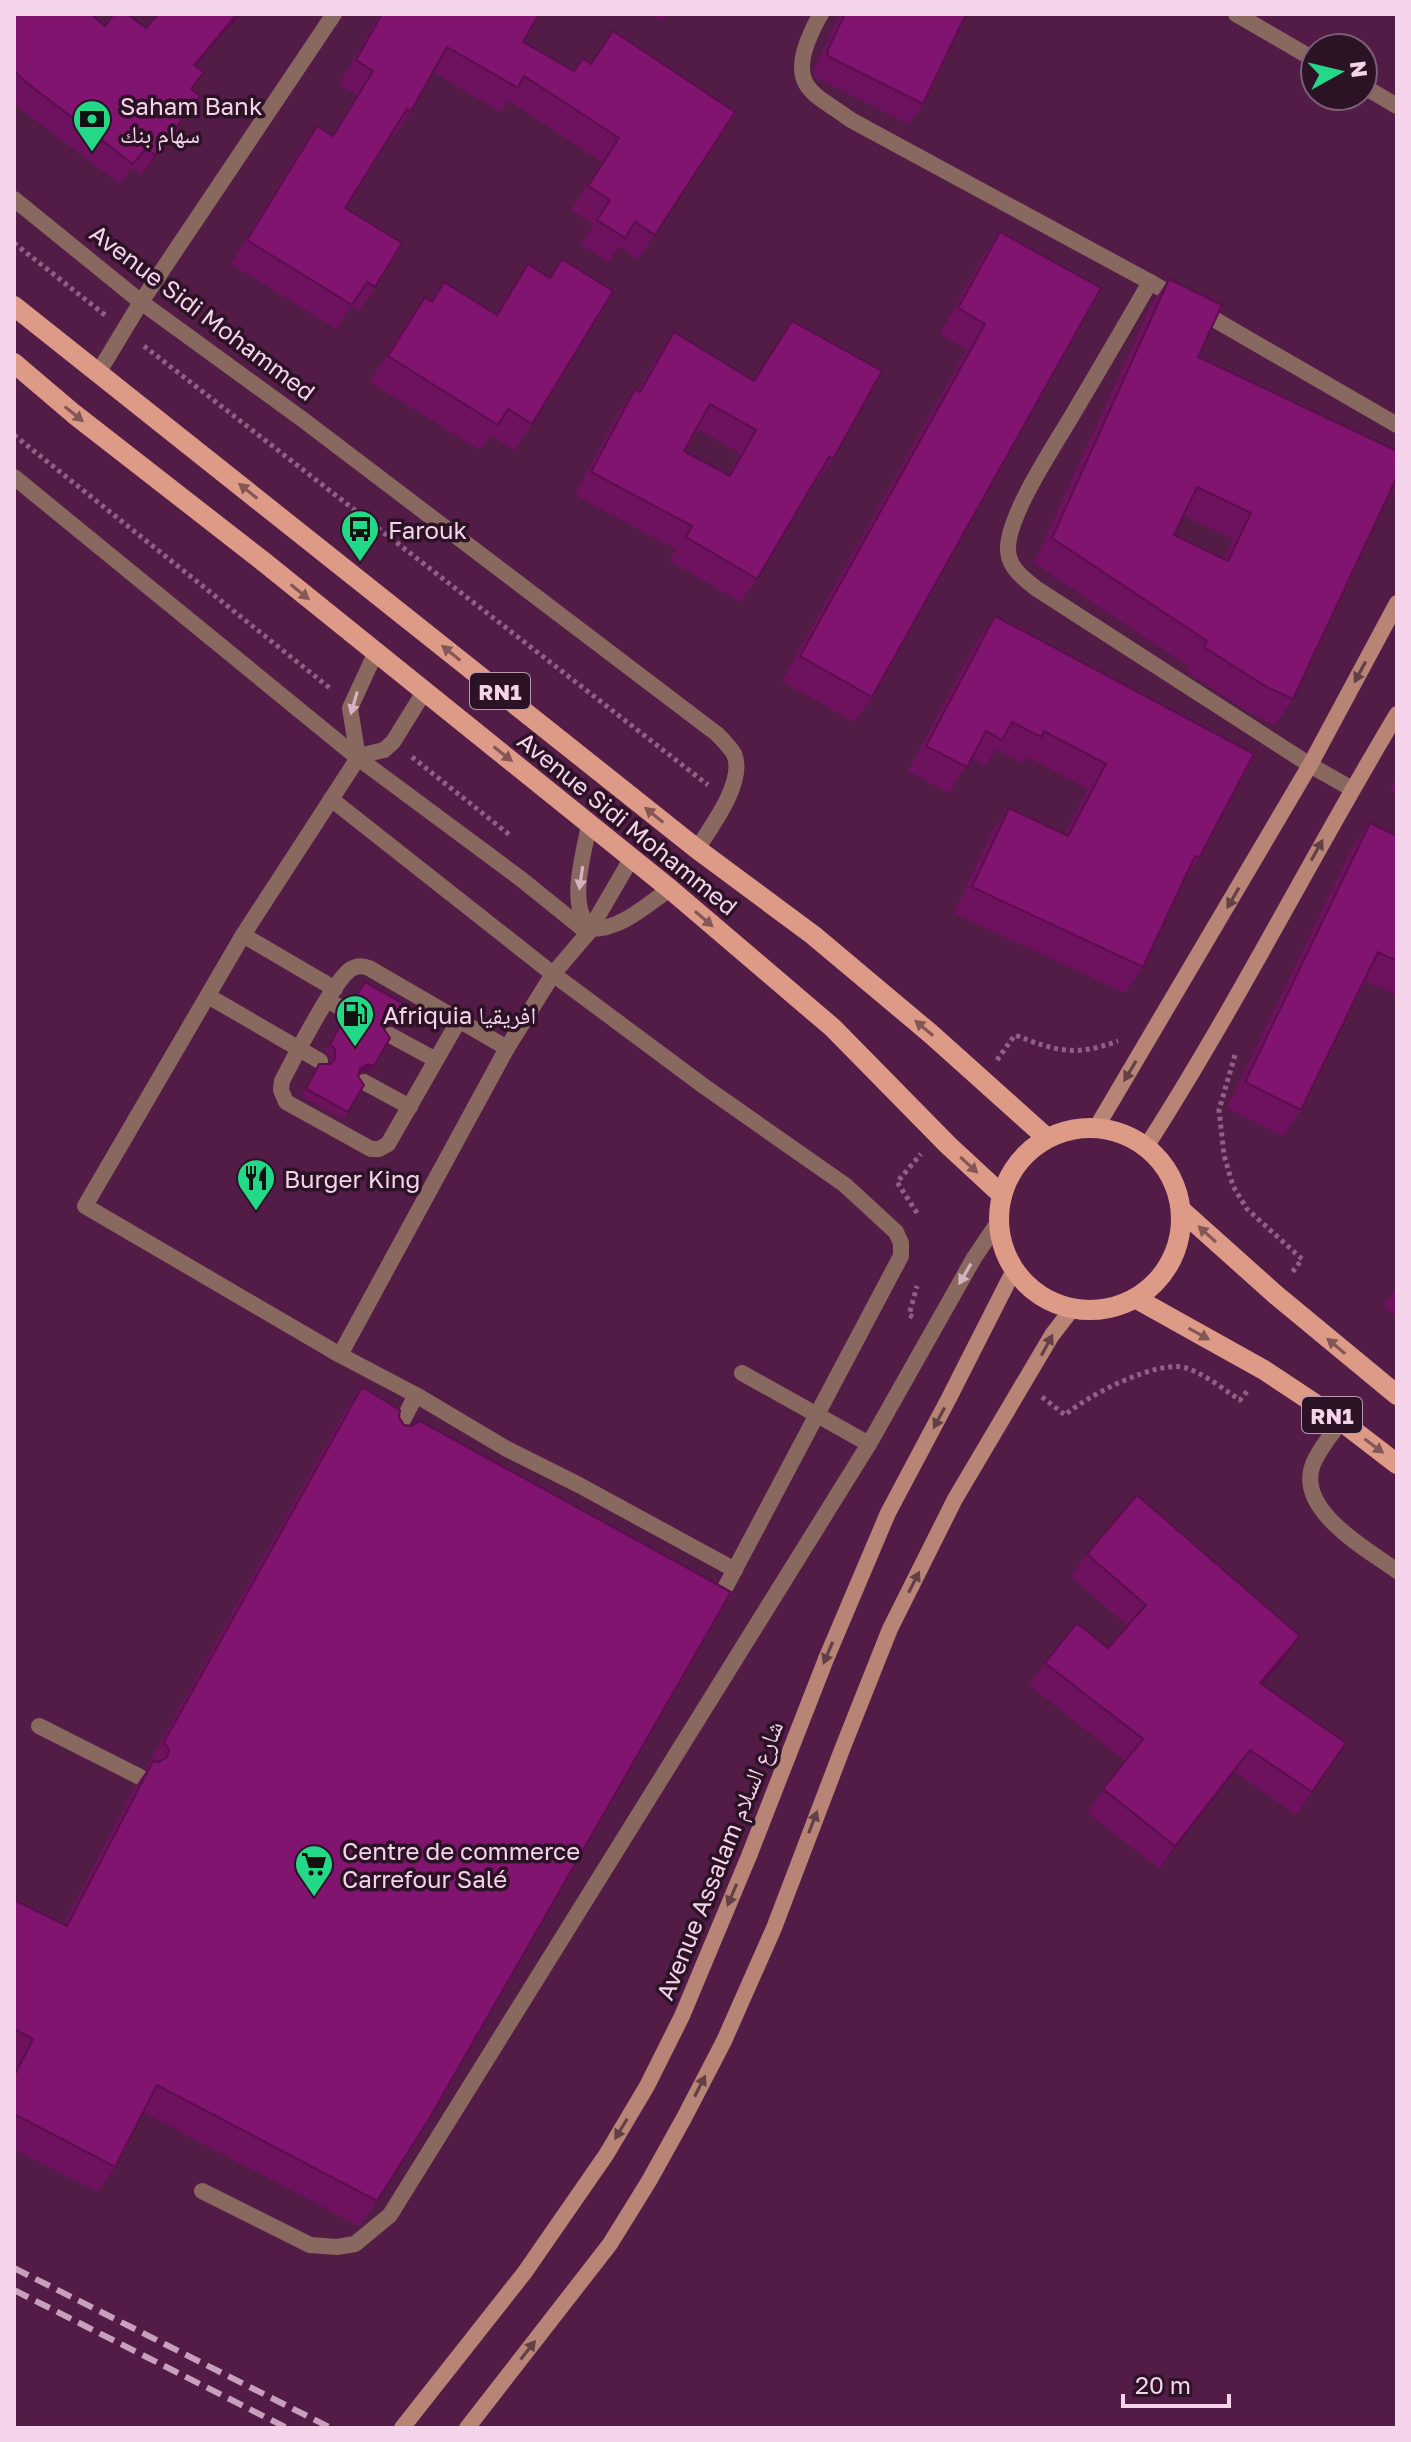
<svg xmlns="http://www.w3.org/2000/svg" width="1411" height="2442" viewBox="0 0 1411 2442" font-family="'Golos Text','Noto Naskh Arabic',sans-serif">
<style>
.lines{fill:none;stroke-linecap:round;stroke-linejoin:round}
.path{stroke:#906185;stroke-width:5;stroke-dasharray:4 4;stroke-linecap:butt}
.lane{stroke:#89685f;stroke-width:16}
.street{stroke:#89685f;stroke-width:16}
.secondary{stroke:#b88476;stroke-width:16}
.primary{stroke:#dc9a87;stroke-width:20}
.rail{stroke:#c8a0bd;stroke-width:6;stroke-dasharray:16 8;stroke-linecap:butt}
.wall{fill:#6e115f;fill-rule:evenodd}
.shaded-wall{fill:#5a0e4d}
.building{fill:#80146e;stroke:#5a0e4d;stroke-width:2;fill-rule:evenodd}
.oneway{fill:#845656}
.oneway2{fill:#634045}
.oneway3{fill:#d5b3c1}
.labels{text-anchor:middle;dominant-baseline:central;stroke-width:7;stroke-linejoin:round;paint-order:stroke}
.shield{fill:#2b1225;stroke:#b899b0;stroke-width:2}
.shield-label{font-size:22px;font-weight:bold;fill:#f5d3eb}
.poi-label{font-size:24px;fill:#f5d3eb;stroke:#2b1225;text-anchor:start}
.street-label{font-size:24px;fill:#f5d3eb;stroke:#2b1225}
</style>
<rect width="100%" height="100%" fill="#531c47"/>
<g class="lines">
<!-- path -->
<g class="path">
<polyline points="14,243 105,315"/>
<polyline points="144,346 708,785"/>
<polyline points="14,435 331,689"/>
<polyline points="412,757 511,836"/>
<polyline points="1235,1055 1219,1110 1224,1155 1233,1186 1247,1209 1302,1259 1291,1274"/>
<path d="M 997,1060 L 1015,1035 C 1056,1051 1074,1057 1118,1041"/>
<polyline points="917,1213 897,1182 921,1154"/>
<polyline points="913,1317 909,1315 917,1286"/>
<path d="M 1042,1397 L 1065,1415 C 1087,1396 1157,1359 1186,1368 C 1205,1374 1223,1389 1240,1400 L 1248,1390"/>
</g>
<!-- lane -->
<g class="lane">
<polyline points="14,477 358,758 521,879 588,933"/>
<polyline points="375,654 350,708 358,758 243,935 85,1206 340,1355 416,1395 507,1449 579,1485 735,1570"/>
<polyline points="358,756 384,750 393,742 424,692"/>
<polyline points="331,799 553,974 705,1087 845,1185 896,1232 901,1243 901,1256 724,1590"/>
<path d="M 589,825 C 584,854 567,904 590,929 C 621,930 646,905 670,889"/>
<polyline points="243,935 335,989"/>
<polyline points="208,996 320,1061"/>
<polyline points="328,1000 347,1012"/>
<path d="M 459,1020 L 388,1144 L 379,1149 L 371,1149 L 286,1102 L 281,1090 L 282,1081 C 294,1058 333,981 351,969 C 358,965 363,966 369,968 L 507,1048"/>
<polyline points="390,1035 436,1060"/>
<polyline points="364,1082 410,1107"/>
<polyline points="340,1355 507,1048 553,974 588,933 631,859"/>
<polyline points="742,1373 869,1444"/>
<polyline points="202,2191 310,2245 337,2247 355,2244 390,2215 869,1444 974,1258 999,1221"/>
</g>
<!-- street -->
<g class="street">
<path d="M 821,14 C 815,23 811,33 807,43 C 790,90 818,95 851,120 L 1150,282 L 1397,425"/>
<polyline points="1236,14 1315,60"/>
<polyline points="1363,86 1397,106"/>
<path d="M 14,199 L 141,302 L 302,419 L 717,734 C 723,740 730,747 734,754 C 746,781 711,827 697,849"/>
<path d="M 1150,282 C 1125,326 1099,370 1073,414 C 1055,445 1006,517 1008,551 C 1009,568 1024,579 1037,589 L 1310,765 L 1352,789"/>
<polyline points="98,373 141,302 334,14"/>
<path d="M 1341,1421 C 1332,1434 1319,1449 1313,1464 C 1295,1510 1367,1549 1397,1571"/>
<polyline points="393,1439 416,1395"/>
<polyline points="39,1726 140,1777"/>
</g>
<!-- secondary -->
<g class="secondary">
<polyline points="1096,1128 1310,765 1397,603"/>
<path d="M 1146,1147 C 1236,1007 1311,857 1397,714"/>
<polyline points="402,2428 525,2272 606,2155 647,2086 682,2016 749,1856 826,1659 888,1513 948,1400 1014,1270"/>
<polyline points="467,2428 610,2244 649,2181 684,2118 724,2041 774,1928 843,1747 890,1629 955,1499 1052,1335 1072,1309"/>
</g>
<!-- primary -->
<g class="primary">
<polyline points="14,306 697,849 813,935 931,1034 1047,1138"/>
<polyline points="14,363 74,414 264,562 670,889 833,1028 948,1145 1002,1195"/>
<circle cx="1090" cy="1219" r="91"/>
<polyline points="1181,1210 1276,1295 1397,1395"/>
<polyline points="1135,1298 1264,1370 1341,1421 1397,1464"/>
</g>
<!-- rail -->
<g class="rail">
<polyline points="14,2268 331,2428"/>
<polyline points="14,2290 287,2428"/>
</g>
</g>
<!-- wall -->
<g class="wall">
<polygon points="14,14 105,26 146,28 158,14 241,14 196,66 186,116 141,175 132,167 120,184 14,104"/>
<polygon points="380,14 539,14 523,42 574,71 591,64 613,31 655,235 638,259 619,246 608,262 581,244 594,224 571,210 602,162 509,101 501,112 433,72 411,111 394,135 392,133 345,208 375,287 359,311 351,306 336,329 231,264 300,150 317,126 332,135 357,95 339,84"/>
<polygon points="650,14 667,14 662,21"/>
<polygon points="840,14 966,14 923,104 909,124 815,77 813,71"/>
<polygon points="1000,232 1101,288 872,697 854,722 782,681 967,349 940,334 982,258"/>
<polygon points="562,259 532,424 514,450 491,435 480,450 370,382 407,323 425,297 430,301 444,282 495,314 528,264 549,277"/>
<path d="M 1169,279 L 1198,357 L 1397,451 L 1293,699 L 1275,725 L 1247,711 L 1187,672 L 1189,667 L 1034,563 L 1151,305 ZM 1183,515 L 1233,539 L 1223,559 L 1174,535 Z"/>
<path d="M 792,321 L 833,459 L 816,482 L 815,481 L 757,579 L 740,602 L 669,560 L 676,549 L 575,495 L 619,412 L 635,389 L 638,391 L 658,355 L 674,332 L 753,381 ZM 696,428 L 740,453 L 728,475 L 684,451 Z"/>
<polygon points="995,616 1199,858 1184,879 1143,967 1125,993 954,913 991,834 1009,808 1065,834 1088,789 1027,757 1023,763 996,749 985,766 971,758 949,793 908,771 977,642"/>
<polygon points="1397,778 1397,793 1390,788"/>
<polygon points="1370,823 1397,836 1397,990 1394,994 1364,980 1301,1110 1283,1136 1227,1108 1352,848"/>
<polygon points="365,982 400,1019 395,1025 389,1024 384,1027 374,1066 369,1072 363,1071 358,1074 348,1112 343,1119 301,1096 319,1064 330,1064 330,1056 325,1051 346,1015 357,1015 357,1008 352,1002"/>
<polygon points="1397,1287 1397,1317 1383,1307"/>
<polygon points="362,1387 399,1417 377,2201 359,2226 143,2112 115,2167 97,2192 14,2149 14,2066 15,2064 14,2064 14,1900 64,1924 135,1787 147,1770 146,1768 344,1413"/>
<polygon points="1087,1554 1300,1636 1284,1659 1262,1684 1346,1743 1296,1815 1235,1772 1159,1869 1087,1812 1125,1761 1029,1685 1045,1663 1108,1648 1128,1626 1071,1577"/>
</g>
<!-- shaded-wall -->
<g class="shaded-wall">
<polygon points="237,14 241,14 180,84 194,65"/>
<polygon points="200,96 186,116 141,175 155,155"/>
<polygon points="394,1017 400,1019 395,1025 389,1024 381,1029 386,1022"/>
<polygon points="368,1064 374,1066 369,1072 363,1071 355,1076 360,1069"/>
<polygon points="1300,1636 1284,1659 1244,1706 1260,1683"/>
<polygon points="1250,1750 1235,1772 1159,1869 1175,1846"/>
</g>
<!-- building -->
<g class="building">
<polygon points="14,14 91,14 105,26 114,14 127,14 146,28 158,14 237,14 194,65 204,72 191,89 200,96 155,155 146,148 133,164 27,83 14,71"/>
<polygon points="382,14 539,14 523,42 574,71 583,58 591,64 613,31 735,112 655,235 635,222 625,238 597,220 610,200 588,186 619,138 524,76 518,88 447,47 411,111 407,109 345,208 402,243 375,287 367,282 352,305 247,240 317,126 333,136 373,71 356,60"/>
<polygon points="845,14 966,14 923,104 829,57 827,51"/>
<polygon points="1000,232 1101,288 872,697 800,656 985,324 958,308"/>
<polygon points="562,259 613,291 532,424 508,409 498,425 388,356 425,297 432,302 444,282 497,315 528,264 550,278"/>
<path d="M 1169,279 L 1222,305 L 1198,357 L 1397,451 L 1397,477 L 1293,699 L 1265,686 L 1204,647 L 1207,641 L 1052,538 ZM 1197,487 L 1251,513 L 1228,561 L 1174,535 Z"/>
<path d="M 792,321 L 882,371 L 833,459 L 829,457 L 757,579 L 686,537 L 692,526 L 591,472 L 635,389 L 640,392 L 674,332 L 754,381 ZM 710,404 L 756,430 L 730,476 L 684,451 Z"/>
<polygon points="995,616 1254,754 1199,858 1195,856 1143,967 972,887 1009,808 1068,836 1106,764 1044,731 1041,737 1012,722 1002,740 986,731 967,767 926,746"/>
<polygon points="1370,823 1397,836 1397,961 1378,952 1301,1110 1245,1082"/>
<polygon points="365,982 407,1006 400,1019 394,1017 386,1022 384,1029 390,1038 374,1066 368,1064 360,1069 358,1076 364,1085 348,1112 306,1089 319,1064 330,1064 335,1059 335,1049 330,1044 346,1015 356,1015 361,1010 362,1001 357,995"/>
<polygon points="362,1387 400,1410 399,1417 404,1425 411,1426 420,1421 731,1592 429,2119 377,2201 157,2085 115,2167 14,2114 14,2076 33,2039 14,2029 14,1900 67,1926 153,1761 159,1762 167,1757 169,1750 164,1742"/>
<polygon points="1137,1495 1300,1636 1260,1683 1346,1743 1312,1792 1250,1750 1175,1846 1103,1789 1143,1739 1045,1663 1077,1623 1108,1648 1146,1605 1087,1554"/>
</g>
<!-- one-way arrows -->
<defs><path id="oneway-solid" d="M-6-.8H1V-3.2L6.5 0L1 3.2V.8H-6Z" transform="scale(2)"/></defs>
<g class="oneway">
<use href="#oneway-solid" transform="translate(74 414) rotate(39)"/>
<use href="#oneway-solid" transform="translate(248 491) rotate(-141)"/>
<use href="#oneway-solid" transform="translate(300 592) rotate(39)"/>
<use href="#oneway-solid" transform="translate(451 653) rotate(-141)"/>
<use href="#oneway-solid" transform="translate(503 754) rotate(38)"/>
<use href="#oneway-solid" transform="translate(654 815) rotate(-141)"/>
<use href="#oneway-solid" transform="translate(704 919) rotate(41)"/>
<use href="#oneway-solid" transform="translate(924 1028) rotate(-140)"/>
<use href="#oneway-solid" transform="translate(969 1165) rotate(43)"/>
<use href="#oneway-solid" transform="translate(1207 1234) rotate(-138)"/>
<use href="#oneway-solid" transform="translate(1199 1334) rotate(29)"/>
<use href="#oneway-solid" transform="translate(1336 1346) rotate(-140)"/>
<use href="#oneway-solid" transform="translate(1374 1446) rotate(37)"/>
</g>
<g class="oneway2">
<use href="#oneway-solid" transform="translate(1360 672) rotate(118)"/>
<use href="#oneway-solid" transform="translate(1317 850) rotate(-61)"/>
<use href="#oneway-solid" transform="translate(1233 898) rotate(120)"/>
<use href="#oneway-solid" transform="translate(1130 1071) rotate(121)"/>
<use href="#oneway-solid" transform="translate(1047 1345) rotate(-62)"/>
<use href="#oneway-solid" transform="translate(939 1418) rotate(118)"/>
<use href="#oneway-solid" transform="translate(914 1582) rotate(-63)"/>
<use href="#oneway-solid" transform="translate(828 1653) rotate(113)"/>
<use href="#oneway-solid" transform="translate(813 1822) rotate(-69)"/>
<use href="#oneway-solid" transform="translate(732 1895) rotate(113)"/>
<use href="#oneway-solid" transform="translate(700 2086) rotate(-63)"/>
<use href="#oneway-solid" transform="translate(621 2129) rotate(121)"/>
<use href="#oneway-solid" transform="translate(528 2350) rotate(-52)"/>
</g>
<g class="oneway3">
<use href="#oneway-solid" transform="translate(354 703) rotate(106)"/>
<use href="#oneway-solid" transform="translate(581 878) rotate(98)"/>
<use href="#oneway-solid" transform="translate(965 1274) rotate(120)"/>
</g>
<!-- icons -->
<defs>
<symbol id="bank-pin" viewBox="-11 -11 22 30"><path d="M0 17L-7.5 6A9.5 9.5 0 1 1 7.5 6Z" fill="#23d886" stroke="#2b1225"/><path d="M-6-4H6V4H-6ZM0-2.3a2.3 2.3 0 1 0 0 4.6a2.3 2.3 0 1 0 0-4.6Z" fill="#111"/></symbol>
<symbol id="bus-pin" viewBox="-11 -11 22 30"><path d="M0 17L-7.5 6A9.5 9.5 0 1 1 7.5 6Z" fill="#23d886" stroke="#2b1225"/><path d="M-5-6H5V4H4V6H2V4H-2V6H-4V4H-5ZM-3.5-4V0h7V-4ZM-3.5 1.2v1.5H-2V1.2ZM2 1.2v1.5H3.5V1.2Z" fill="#111"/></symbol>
<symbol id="fuel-pin" viewBox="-11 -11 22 30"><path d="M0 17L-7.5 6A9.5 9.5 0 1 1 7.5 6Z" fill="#23d886" stroke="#2b1225"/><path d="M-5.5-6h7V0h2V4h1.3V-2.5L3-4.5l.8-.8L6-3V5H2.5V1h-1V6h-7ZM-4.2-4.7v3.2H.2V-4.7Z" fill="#111"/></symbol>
<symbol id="restaurant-pin" viewBox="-11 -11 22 30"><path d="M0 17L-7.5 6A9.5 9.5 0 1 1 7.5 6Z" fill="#23d886" stroke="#2b1225"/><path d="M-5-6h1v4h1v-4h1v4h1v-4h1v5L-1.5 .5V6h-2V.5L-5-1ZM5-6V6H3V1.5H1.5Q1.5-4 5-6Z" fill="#111"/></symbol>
<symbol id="supermarket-pin" viewBox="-11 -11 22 30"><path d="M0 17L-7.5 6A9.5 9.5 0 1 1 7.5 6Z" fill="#23d886" stroke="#2b1225"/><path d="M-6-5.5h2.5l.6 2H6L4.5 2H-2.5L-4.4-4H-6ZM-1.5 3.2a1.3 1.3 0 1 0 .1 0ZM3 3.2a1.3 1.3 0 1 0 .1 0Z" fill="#111"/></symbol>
</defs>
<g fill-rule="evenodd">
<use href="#bank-pin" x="70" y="97" width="44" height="60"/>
<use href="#bus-pin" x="338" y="507" width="44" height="60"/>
<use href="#fuel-pin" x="333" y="992" width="44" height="60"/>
<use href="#restaurant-pin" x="234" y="1156" width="44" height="60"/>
<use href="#supermarket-pin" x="292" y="1842" width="44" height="60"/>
</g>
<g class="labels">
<!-- shield labels -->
<g class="shield">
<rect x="470" y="673" width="60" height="36" rx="6"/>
<rect x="1302" y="1397" width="60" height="36" rx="6"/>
</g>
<g class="shield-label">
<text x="500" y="691">RN1</text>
<text x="1332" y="1415">RN1</text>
</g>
<!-- poi labels -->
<g class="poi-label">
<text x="120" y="105">Saham Bank<tspan x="120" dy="28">سهام بنك</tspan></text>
<text x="388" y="529">Farouk</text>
<text x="383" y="1014">Afriquia افريقيا</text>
<text x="284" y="1178">Burger King</text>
<text x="342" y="1850">Centre de commerce<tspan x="342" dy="28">Carrefour Salé</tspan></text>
</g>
<!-- street labels -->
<g class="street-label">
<text transform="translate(203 312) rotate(37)">Avenue Sidi Mohammed</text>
<text transform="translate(628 823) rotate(39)">Avenue Sidi Mohammed</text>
<text transform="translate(719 1860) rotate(-68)">Avenue Assalam شارع السلام</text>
</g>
</g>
<!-- border -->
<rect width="1411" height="2442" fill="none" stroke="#f5d3eb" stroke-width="32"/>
<!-- north arrow -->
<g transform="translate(1339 72) rotate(82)"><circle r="38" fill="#2b1225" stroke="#7c5f74" stroke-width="2"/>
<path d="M0-6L14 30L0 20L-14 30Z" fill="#23d886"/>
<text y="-12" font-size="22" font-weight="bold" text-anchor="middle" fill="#f5d3eb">N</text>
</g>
<!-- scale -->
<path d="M1123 2394v12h106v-12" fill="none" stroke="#f5d3eb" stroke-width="4"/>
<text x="1135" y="2394" font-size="24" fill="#f5d3eb" stroke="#2b1225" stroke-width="6" paint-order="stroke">20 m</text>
</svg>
